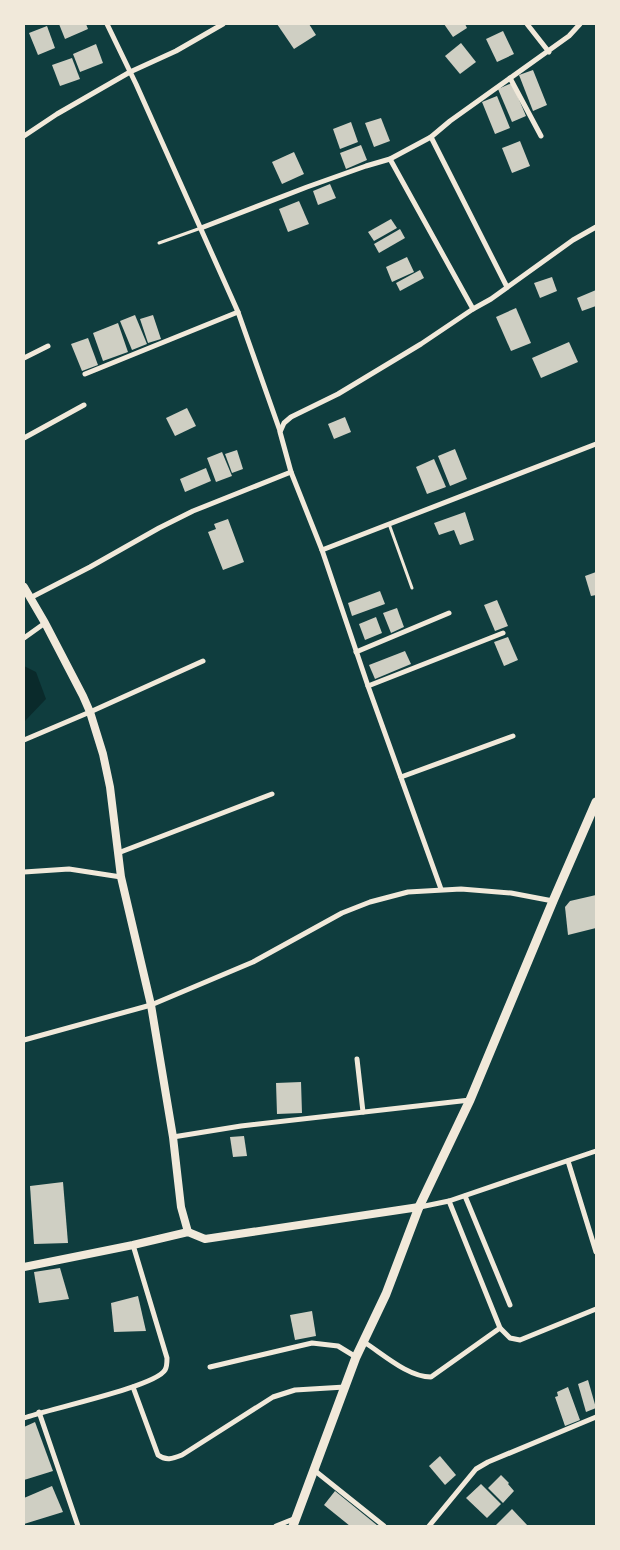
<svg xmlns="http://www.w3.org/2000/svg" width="620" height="1550" viewBox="0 0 620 1550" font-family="'Golos Text',sans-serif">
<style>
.water{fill:#0a2a2b}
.building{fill:#cfcfc3}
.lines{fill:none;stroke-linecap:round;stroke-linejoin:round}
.service{stroke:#f1e9da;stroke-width:3}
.minor{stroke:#f1e9da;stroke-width:5}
.tertiary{stroke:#f1e9da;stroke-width:8}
.secondary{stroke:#f1e9da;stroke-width:9}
</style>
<rect width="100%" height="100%" fill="#0f3d3e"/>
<!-- water -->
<polygon class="water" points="24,666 36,672 46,699 24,722"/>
<!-- building -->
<g class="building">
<polygon points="59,24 86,24 88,29 65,39"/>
<polygon points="277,24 309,24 316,35 294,49"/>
<polygon points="444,24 465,24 467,28 453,37"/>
<polygon points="47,26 55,48 38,55 29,33"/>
<polygon points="503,31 514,54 497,62 486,39"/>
<polygon points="461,43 476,62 460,74 445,56"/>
<polygon points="96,44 103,63 80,72 73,54"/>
<polygon points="72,58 80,79 60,86 52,65"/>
<polygon points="533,70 547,105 533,111 519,75"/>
<polygon points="512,83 526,116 512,122 498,89"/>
<polygon points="497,96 510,128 495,134 482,102"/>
<polygon points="381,118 390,141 374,147 365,123"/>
<polygon points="351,122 358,142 340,149 333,129"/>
<polygon points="520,141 530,166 512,173 502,148"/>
<polygon points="361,145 367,160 346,169 340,153"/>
<polygon points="294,152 304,174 282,184 272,162"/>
<polygon points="330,184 336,198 318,205 313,191"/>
<polygon points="299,201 309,224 288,232 279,209"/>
<polygon points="391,219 397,228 374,241 368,232"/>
<polygon points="400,229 405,238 379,253 374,244"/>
<polygon points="407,257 414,272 392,282 386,267"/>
<polygon points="420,270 424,278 400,291 396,283"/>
<polygon points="552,277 557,291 540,298 534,283"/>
<polygon points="596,290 596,306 582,311 577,298"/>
<polygon points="516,308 531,343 511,351 496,317"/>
<polygon points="135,315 147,344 132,350 120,321"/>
<polygon points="153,315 161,339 148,343 140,319"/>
<polygon points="118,323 128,352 103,361 93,333"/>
<polygon points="88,338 98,365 82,371 71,344"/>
<polygon points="569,342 578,362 541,378 532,358"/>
<polygon points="187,408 196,426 175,436 166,418"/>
<polygon points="345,417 351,432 334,439 328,424"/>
<polygon points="455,449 467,479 450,486 438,456"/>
<polygon points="237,450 243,469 232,473 225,454"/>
<polygon points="222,452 232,476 216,482 207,458"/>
<polygon points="434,459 446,487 427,494 416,467"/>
<polygon points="206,468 211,481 185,492 180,479"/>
<polygon points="465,512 474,540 460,545 454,530 439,535 434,523"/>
<polygon points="228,519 244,562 223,570 208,532 216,529 214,524"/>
<polygon points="596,572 596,595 591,596 585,576"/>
<polygon points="380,591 385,604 352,616 348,603"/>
<polygon points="497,600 508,626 495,631 484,605"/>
<polygon points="397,608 404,627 391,633 383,613"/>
<polygon points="376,617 382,633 365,640 359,624"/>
<polygon points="508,637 518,660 504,666 494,642"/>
<polygon points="405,651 411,664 375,679 369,665"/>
<polygon points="596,895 596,928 568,935 565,907 570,901"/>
<polygon points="301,1082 302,1113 277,1114 276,1083"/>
<polygon points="244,1136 247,1156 233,1157 230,1137"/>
<polygon points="63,1182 68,1243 34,1244 30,1186"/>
<polygon points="60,1268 69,1299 39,1303 34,1272"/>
<polygon points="138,1296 146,1331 114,1332 111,1303"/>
<polygon points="312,1311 316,1336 295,1340 290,1315"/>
<polygon points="588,1380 596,1408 586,1412 578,1384"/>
<polygon points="568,1387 580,1420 565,1426 555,1397 558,1396 557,1392"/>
<polygon points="35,1422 53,1471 24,1480 24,1427"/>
<polygon points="440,1456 456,1475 445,1485 429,1466"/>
<polygon points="501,1475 509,1483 508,1484 514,1491 503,1503 488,1488"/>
<polygon points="481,1484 501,1504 487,1518 466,1498"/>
<polygon points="52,1486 63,1512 24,1524 24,1498"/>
<polygon points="335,1491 378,1526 350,1526 324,1505"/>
<polygon points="512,1509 528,1526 495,1526"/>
</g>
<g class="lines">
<!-- service -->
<g class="service">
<polyline points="159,243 201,228"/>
<polyline points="389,524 412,588"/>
</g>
<!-- minor -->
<g class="minor">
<polyline points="107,24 136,84 238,312 280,431"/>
<polyline points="527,24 549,52"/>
<polyline points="510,78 541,136"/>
<polyline points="24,136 57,114 130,72 176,51 223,24"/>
<polyline points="431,137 507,287"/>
<polyline points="390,159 473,309"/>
<polyline points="201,228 307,187 366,166 390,159 431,137 450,121 569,36 580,24"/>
<polyline points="24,358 48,346"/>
<polyline points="85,374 238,312"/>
<polyline points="24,438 84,405"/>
<polyline points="322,550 596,444"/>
<polyline points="30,598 90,567 159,528 193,511 291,472"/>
<polyline points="24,638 45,623"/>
<polyline points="356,652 449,613"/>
<polyline points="368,686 503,633"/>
<polyline points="24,740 90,712 203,661"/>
<polyline points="401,777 513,736"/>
<polyline points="118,853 272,794"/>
<polyline points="24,872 69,869 121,877"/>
<polyline points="441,889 368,686 322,550 291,472 280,432 284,423 291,417 338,394 421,344 473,309 491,299 573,240 596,227"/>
<polyline points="24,1040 151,1005 253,962 342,913 370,902 408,892 461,889 511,893 553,901"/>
<polyline points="357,1059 363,1112"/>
<polyline points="173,1137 241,1126 470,1100"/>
<polyline points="568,1161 596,1252"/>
<polyline points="465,1196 510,1305"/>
<polyline points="449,1201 500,1328"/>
<polyline points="420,1207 449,1201 596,1151"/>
<path d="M 364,1342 C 383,1354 408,1377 431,1377 L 500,1328 L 510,1338 L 520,1340 L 596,1309"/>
<polyline points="210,1367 312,1343 338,1346 356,1357"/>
<path d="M 133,1387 L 158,1455 C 166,1461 172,1459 182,1455 L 273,1397 L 295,1390 L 345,1387"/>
<polyline points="39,1412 78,1526"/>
<path d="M 24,1418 C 48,1409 155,1387 165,1370 C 167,1367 167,1362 167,1358 L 133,1245"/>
<polyline points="314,1470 384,1526"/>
<polyline points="276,1526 296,1518"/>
<polyline points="429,1526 476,1469 488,1462 596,1417"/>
</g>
<!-- tertiary -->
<g class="tertiary">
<polyline points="24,587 45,623 83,696 90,712 103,754 110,787 121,877 151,1005 173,1137 181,1207 188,1232"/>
<polyline points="24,1267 133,1245 188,1232 205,1239 419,1207"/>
</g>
<!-- secondary -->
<polyline class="secondary" points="293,1526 356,1357 386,1294 419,1207 470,1100 553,901 596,802"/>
</g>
<!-- border -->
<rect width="620" height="1550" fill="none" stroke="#f1e9da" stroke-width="50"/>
</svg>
